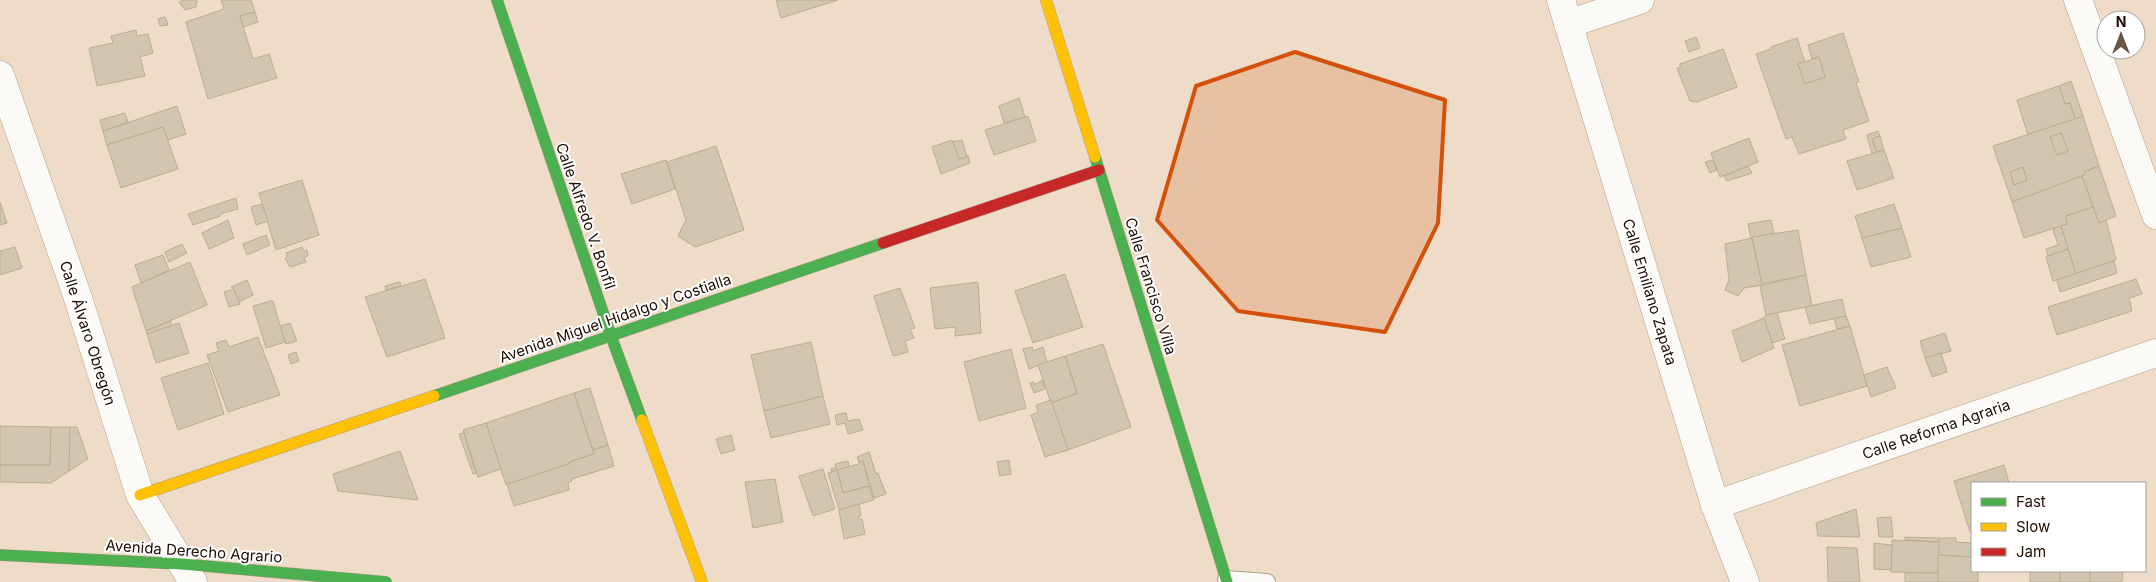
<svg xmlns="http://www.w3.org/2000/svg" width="2156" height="582" viewBox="0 0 2156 582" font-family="Inter,sans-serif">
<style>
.building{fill:#d2c6b1;stroke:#baad96;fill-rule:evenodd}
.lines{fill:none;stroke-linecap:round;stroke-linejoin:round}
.lane-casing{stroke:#af9e89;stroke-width:18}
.street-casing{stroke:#af9e89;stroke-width:29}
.fast-casing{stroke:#af9e89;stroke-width:12}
.slow-casing{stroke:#af9e89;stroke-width:12}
.jam-casing{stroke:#af9e89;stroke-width:12}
.lane{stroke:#fcfaf7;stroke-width:16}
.street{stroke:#fcfaf7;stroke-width:28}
.fast{stroke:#4caf50;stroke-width:11}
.slow{stroke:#ffc107;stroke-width:11}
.jam{stroke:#c62828;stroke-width:11}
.marked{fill:#d4510b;fill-opacity:0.2;stroke:#d4510b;stroke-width:4;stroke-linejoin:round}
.labels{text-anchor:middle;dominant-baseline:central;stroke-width:4;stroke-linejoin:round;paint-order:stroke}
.street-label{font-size:15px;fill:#1e0c00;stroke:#fff}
</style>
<rect width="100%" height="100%" fill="#eedcc8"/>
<!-- building -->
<g class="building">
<polygon points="184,0 197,0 196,7 185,10 179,2"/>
<polygon points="221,0 251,0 255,12 240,16 253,59 269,54 277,78 208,99 186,22 224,9"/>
<polygon points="776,0 838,0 781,18"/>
<polygon points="255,12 258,22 243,27 240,16"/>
<polygon points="165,17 168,25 160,26 158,19"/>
<polygon points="136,30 137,36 148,34 153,53 140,57 145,76 97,86 89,48 113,43 111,36"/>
<polygon points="1843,33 1859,82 1856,83 1869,121 1843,130 1846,139 1799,154 1792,137 1786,139 1756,54 1771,49 1771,47 1797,38 1805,62 1798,64 1805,84 1825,77 1819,57 1812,59 1808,45"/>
<polygon points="1696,37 1700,48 1689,52 1685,41"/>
<polygon points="1723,49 1737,87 1697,102 1690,101 1677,68 1680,68 1680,64"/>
<polygon points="1819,57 1825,77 1805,84 1798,64"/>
<polygon points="2071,81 2083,116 2075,119 2070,103 2065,104 2059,86"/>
<polygon points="2059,86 2065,104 2070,103 2075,119 2028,135 2017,100"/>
<polygon points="1019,98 1025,117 1004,123 999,106"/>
<polygon points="177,106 186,134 168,140 163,127 107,145 103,131"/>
<polygon points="125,113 128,122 103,131 100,120"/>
<polygon points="1028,116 1036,141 994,155 985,130"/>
<path d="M 2083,116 L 2099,166 L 2084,172 L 2085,175 L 2082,176 L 2012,202 L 1993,146 ZM 2061,133 L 2068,151 L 2057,155 L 2050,137 ZM 2023,167 L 2027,180 L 2014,185 L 2010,172 Z"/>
<polygon points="163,127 178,169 121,188 107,145"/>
<polygon points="1878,131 1880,136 1872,139 1877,152 1872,154 1867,135"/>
<polygon points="2061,133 2068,151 2057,155 2050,137"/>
<polygon points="1880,136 1884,150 1877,152 1872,139"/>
<polygon points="1749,138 1758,162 1720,177 1711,153"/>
<polygon points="952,140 959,159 968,156 970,163 941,174 932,147"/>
<polygon points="962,140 967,157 959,159 953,142"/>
<polygon points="716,146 744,230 695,247 678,236 686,220 667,162"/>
<polygon points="1884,150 1894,178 1857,190 1847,161"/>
<polygon points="666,160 675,189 632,204 621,174"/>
<polygon points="1713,160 1717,170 1710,173 1705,162"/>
<polygon points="1748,166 1752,173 1727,181 1724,176"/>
<polygon points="2099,166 2116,216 2099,223 2082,176 2085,175 2084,172"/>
<polygon points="2023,167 2027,180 2014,185 2010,172"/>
<polygon points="2082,176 2093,207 2066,216 2067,224 2024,238 2012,202"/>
<polygon points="302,180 319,235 276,250 259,193"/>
<polygon points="236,198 238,209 220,214 220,216 193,225 188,214"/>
<polygon points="0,202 7,223 0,225"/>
<polygon points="262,204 268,221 256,225 251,207"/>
<polygon points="1894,204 1902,228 1862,238 1855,216"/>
<polygon points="2093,207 2099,223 2106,220 2116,260 2076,274 2061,226 2067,224 2066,216"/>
<polygon points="228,220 234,238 209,249 202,233"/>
<polygon points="1771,220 1774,234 1751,238 1748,224"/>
<polygon points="2061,226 2068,249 2048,256 2046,249 2058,245 2053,229"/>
<polygon points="1902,228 1911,257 1871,267 1862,238"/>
<polygon points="1798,230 1806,275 1762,284 1752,237"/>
<polygon points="266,235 270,245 247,255 243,244"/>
<polygon points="1752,238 1762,285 1744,288 1738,296 1725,290 1729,280 1725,244"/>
<polygon points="182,244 187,253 169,262 165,252"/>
<polygon points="15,247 22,268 0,275 0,251"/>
<polygon points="302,247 304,251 307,250 308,256 304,258 306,262 290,267 285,258 287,257 286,253"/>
<polygon points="2068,249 2076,274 2053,281 2046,257"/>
<polygon points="163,255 169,270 141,283 135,265"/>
<polygon points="2114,261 2117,273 2060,292 2057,280"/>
<polygon points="190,262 207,305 146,331 132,287"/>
<polygon points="1065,274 1083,327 1033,343 1015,291"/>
<polygon points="1806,275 1812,306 1766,315 1760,286"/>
<polygon points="425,279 445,338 387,357 365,297"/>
<polygon points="2136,279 2142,294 2129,298 2132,311 2057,335 2048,307"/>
<polygon points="247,280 253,295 239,302 234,289 231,287"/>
<polygon points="400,282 401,286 386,290 385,286"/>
<polygon points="978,282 981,333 955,336 956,327 935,329 930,288"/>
<polygon points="900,288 915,328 910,329 914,338 905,341 908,352 893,356 874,296"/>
<polygon points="234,289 240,304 229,307 224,292"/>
<polygon points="1842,299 1846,316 1810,324 1805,307"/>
<polygon points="271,301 273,301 285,342 266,348 253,306"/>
<polygon points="1777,313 1785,339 1772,343 1764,318 1766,315"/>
<polygon points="1846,316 1850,326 1837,329 1834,318"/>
<polygon points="1764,318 1774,348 1742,362 1732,331"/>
<polygon points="170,321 172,326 147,334 146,331"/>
<polygon points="179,323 189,353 156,363 147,334"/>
<polygon points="290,323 297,341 286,344 280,326"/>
<polygon points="1850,326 1867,386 1800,406 1782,345"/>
<polygon points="1945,333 1951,351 1925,358 1920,341"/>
<polygon points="258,337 280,395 228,412 207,355 219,351 216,343 226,340 229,347"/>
<polygon points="811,342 823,396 764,411 751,355"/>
<polygon points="1103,344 1131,427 1068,450 1051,403 1077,393 1065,356"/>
<polygon points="1032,347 1033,351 1043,347 1047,362 1029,369 1023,349"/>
<polygon points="1011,349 1026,408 979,421 964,362"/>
<polygon points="296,352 299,361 291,364 288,355"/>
<polygon points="1941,353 1947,372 1932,377 1925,358"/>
<polygon points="1065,356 1077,393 1051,403 1038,365"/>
<polygon points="208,363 224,414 178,430 161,378"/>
<polygon points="1887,367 1896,388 1871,397 1864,375"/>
<polygon points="1042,380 1045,389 1034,393 1030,383 1034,382 1034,385"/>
<polygon points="590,388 608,445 593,450 574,393"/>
<polygon points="574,393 594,454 569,462 569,464 506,485 486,423"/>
<polygon points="823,396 830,424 771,438 764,411"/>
<polygon points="1051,400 1068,450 1045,457 1031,415 1038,412 1036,405"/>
<polygon points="846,413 848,421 859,419 863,430 848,434 845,423 837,425 835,415"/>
<polygon points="486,423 501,469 478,477 463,430"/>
<polygon points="0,426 51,427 50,465 0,465"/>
<polygon points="51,427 70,427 69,471 51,483 0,482 0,465 50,465"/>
<polygon points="70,427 77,427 88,459 69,471"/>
<polygon points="464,433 476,473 473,474 459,434"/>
<polygon points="731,435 735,450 721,454 716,439"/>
<polygon points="608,445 614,466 572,479 572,481 568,483 569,490 514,506 507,484 569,464 569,462 594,454 593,450"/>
<polygon points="400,451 418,500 338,491 333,474"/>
<polygon points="869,452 876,474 878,473 886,494 874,498 863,461 859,462 857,457"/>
<polygon points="1009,460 1011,474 1000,476 997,462"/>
<polygon points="848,461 849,467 832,472 831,469 836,468 835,464"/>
<polygon points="863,461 869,486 843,493 837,470 859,464 859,462"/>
<polygon points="2004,465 2009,483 1972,483 1972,531 1970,532 1954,481"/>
<polygon points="823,469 835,509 813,516 799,476"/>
<polygon points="837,470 843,493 869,486 874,500 839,510 828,473"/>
<polygon points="775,479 783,522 753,528 745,482"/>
<polygon points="859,504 861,516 858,516 859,519 862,519 865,534 844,539 839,510"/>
<polygon points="1856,509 1860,537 1818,536 1816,523"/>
<polygon points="1891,517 1893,537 1879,537 1877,518"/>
<polygon points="1905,537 1939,538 1939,542 1905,540"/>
<polygon points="1939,538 1956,538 1956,542 1972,543 1972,557 1938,555"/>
<polygon points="1892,540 1939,542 1938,573 1891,572"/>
<polygon points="1874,543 1892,545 1891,570 1874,569"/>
<polygon points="1827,547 1857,548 1860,582 1828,582"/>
<polygon points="1938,555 1972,557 1972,571 1978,571 1978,582 1938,582"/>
<rect x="2030" y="571" width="30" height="11"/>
<rect x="2060" y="571" width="30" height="11"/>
<polygon points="2090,571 2123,571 2122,582 2090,582"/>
<rect x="1905" y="573" width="33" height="9"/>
</g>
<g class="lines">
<defs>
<polyline id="lane" points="1226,579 1267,582"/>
<g id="street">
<polyline points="1561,0 1715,505 1745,582"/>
<polyline points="2078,0 2156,215"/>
<polyline points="1568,24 1640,0"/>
<polyline points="0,75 78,298 140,495 193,582"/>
<polyline points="1715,505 2156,353"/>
</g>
<g id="fast">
<polyline points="497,0 611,336 642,420"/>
<polyline points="1095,157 1227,582"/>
<polyline points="434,396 883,243"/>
<polyline points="0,555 182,564 386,582"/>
</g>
<g id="slow">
<polyline points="1046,0 1095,157"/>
<polyline points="642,420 702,582"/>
<polyline points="140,495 434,396"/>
</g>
<polyline id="jam" points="883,243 1099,170"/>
</defs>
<!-- lane casing -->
<use href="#lane" class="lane-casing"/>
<!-- street casing -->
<use href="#street" class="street-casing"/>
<!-- fast casing -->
<use href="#fast" class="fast-casing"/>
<!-- slow casing -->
<use href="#slow" class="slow-casing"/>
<!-- jam casing -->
<use href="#jam" class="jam-casing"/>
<!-- lane -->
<use href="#lane" class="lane"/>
<!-- street -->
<use href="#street" class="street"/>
<!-- fast -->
<use href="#fast" class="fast"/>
<!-- slow -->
<use href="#slow" class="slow"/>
<!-- jam -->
<use href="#jam" class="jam"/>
</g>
<!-- marked area -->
<path class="marked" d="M 1295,52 L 1445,100 L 1438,223 L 1385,332 L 1238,311 L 1157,220 L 1196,86 Z"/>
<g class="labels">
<!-- street labels -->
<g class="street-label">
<text transform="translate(586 216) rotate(71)">Calle Alfredo V. Bonfil</text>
<text transform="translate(1151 286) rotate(73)">Calle Francisco Villa</text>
<text transform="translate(1650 292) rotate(73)">Calle Emiliano Zapata</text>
<text transform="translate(615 318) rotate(-19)">Avenida Miguel Hidalgo y Costialla</text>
<text transform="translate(88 333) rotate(72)">Calle Álvaro Obregón</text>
<text transform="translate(1936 429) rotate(-19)">Calle Reforma Agraria</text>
<text transform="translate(194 551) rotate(4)">Avenida Derecho Agrario</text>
</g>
</g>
<!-- legend -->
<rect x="1971" y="482" width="175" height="90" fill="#ffffff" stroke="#a59e99"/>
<rect x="1981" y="498" width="25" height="8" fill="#4caf50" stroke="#a59e99"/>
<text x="2016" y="507" font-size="15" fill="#1e0c00">Fast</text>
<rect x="1981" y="523" width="25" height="8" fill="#ffc107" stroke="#a59e99"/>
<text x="2016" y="532" font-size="15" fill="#1e0c00">Slow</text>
<rect x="1981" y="548" width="25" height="8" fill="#c62828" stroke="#a59e99"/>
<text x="2016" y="557" font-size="15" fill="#1e0c00">Jam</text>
<!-- north arrow -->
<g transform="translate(2121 35)"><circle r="24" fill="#ffffff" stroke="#a59e99"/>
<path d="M0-4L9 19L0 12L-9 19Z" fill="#675546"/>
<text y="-8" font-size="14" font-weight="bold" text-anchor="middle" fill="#1e0c00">N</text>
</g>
</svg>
